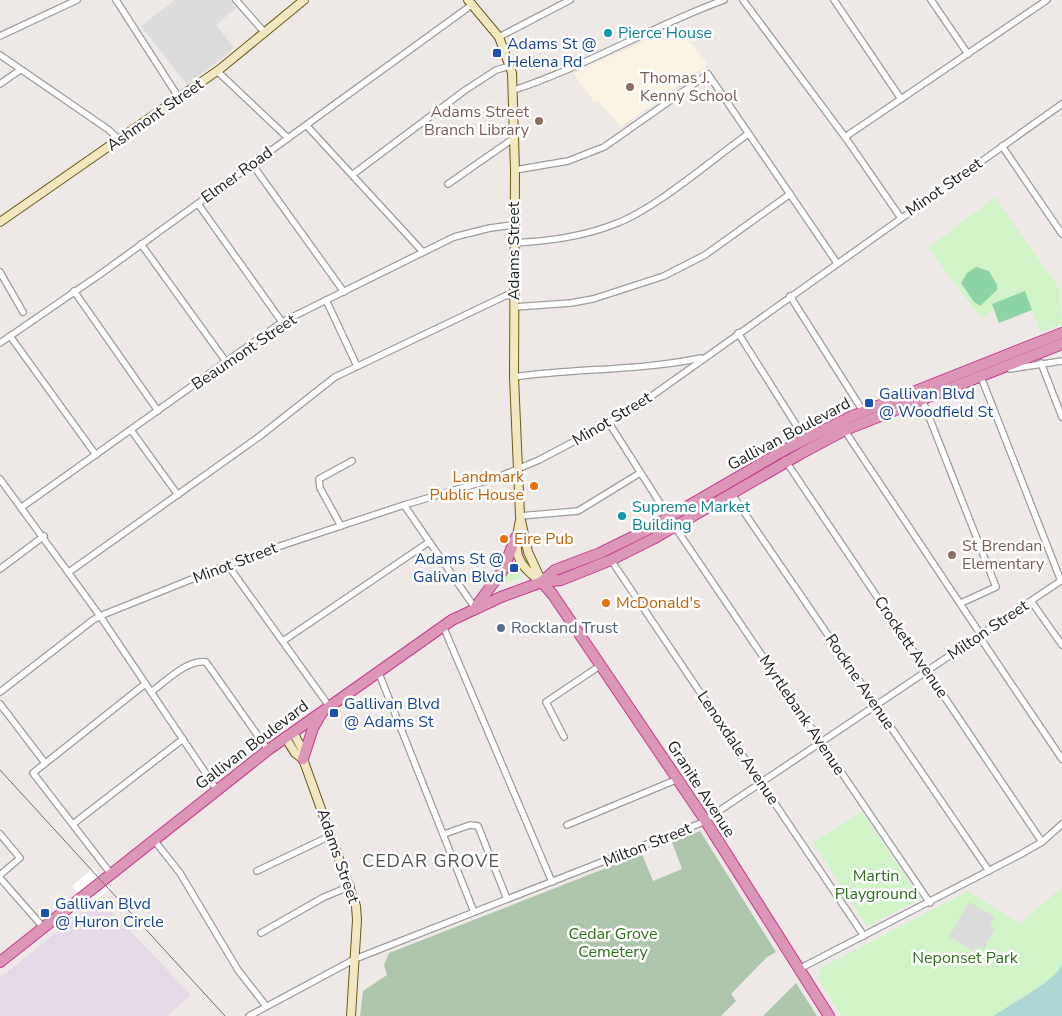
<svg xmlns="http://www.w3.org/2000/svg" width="1062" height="1016" viewBox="0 0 1062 1016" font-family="'Nunito Sans',sans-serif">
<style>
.residential{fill:#dddcdc}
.industrial{fill:#e5d9e7}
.education{fill:#fbf4e2}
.cemetery{fill:#adc5aa}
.park{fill:#d1f3c8}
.pitch{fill:#8dd4a5}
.parking{fill:#dbdbdb}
.water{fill:#acd7d4}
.pier{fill:#fff}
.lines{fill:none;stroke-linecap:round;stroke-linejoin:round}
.street-casing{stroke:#9c9c9c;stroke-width:8}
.secondary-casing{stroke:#695a12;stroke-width:10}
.highway-casing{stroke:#c63a91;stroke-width:12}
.street{stroke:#fff;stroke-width:5.5}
.secondary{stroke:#f2e7c0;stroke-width:8}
.highway{stroke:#dc97b8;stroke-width:10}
.tram{stroke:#6d6d6d;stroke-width:1}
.culture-dot{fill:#0f9aa8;stroke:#fff;stroke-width:2}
.transit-dot{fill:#1a4fb4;stroke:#fff;stroke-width:2}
.education-dot{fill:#8d6e63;stroke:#fff;stroke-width:2}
.food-dot{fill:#e8710a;stroke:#fff;stroke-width:2}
.service-dot{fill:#5c6f8a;stroke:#fff;stroke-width:2}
.labels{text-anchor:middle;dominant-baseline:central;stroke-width:5;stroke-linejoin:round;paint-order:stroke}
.culture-label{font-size:16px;fill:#0d838f;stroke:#fff;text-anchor:start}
.transit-label{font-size:16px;fill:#164399;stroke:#fff;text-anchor:start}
.education-label{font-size:16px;fill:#785e54;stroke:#fff;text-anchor:start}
.street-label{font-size:16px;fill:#1f1f1f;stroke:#fff}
.food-label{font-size:16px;fill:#c56008;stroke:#fff;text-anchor:start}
.service-label{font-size:16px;fill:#4e5e75;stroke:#fff;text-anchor:start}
.park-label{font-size:16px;fill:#2a7119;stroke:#fff}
.neighbourhood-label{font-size:18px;letter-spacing:1px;fill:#525252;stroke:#fff}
</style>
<rect width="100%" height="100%" fill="#eee9e6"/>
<!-- residential -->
<polygon class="residential" points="175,0 230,0 236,8 216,25 234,48 187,85 141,26"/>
<!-- industrial -->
<polygon class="industrial" points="99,898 191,995 167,1016 0,1016 0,978"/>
<!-- education -->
<polygon class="education" points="674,23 708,64 621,127 598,101 595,103 573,73 643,42"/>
<!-- cemetery -->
<g class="cemetery">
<polygon points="700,831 776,952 767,957 731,994 736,1001 721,1016 360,1016 363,991 387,975 384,965 389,953 642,854 653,881 682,869 672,842"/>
<polygon points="796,983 817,1016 763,1016"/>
</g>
<!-- park -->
<g class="park">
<polygon points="995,197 1059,288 1062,323 1041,332 1032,310 999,323 994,309 982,319 928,248"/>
<polygon points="513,561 522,578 502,583 502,580"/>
<polygon points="862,812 921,899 867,926 813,842"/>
<polygon points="1062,887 1062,1016 842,1016 817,977 821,968 968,891 1020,924"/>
</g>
<!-- pitch -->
<g class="pitch">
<polygon points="976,267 989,271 997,285 997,290 980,306 974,302 961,283 967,273"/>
<polygon points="1025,291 1032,310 999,323 992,304"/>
</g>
<!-- parking -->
<polygon class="parking" points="969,902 995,917 990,926 995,929 983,950 977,947 975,952 949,937"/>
<!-- water -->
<path class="water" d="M 1062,963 L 1062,1016 L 994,1016 C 1008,1005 1060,979 1062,963 Z"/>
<!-- pier -->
<polygon class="pier" points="94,868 110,888 90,906 72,886"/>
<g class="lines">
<defs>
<g id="street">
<polyline points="116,0 179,98"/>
<polyline points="236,0 265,33"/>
<polyline points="743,0 845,137 901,218"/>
<polyline points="834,0 901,99"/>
<polyline points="931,0 968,54"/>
<polyline points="0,36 77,0"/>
<polyline points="499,37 570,0"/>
<polyline points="0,55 109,130 119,140"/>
<polyline points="217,71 288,138"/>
<polyline points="0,84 20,70"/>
<path d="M 514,90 C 587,66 652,26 724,0"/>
<polyline points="307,126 423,252"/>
<polyline points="845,137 1047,0"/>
<polyline points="1002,146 1062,234"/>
<polyline points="252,164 344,292"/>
<polyline points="515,170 568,161 604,147 708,74 837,263"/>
<polyline points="352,175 464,91 496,70 510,66"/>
<polyline points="448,184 514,138"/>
<polyline points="198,204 282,322"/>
<path d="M 513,243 C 548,241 582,237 615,224 C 657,208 710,161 748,134"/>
<polyline points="141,244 227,363"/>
<polyline points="0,272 23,312"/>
<polyline points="74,291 158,411"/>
<polyline points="790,296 863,411"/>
<polyline points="326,300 357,366"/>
<polyline points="514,307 571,303 593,299 664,276 705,255 790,194"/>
<polyline points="738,333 805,439"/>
<polyline points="10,336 96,455"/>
<polyline points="0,343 102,273 473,4"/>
<polyline points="1041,363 1062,417"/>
<polyline points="1010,369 1062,361"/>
<path d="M 514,377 C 576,368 640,371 701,358"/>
<polyline points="981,377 1061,581"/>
<polyline points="922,399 996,587 961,603"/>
<polyline points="609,423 679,533 930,903"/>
<polyline points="843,428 981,635"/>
<polyline points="131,430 178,495"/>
<polyline points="785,460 1042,842"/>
<polyline points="0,479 100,616 217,790"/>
<polyline points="731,493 989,871"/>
<polyline points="404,505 475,608"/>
<polyline points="22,507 282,322 454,237 490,228 513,225"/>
<polyline points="520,516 578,511 640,473"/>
<polyline points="341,526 320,488 319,479 352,461"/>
<polyline points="611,560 864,936"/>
<polyline points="227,564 329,706"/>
<polyline points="0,569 44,536"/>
<polyline points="69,572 260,436 335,377 505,296 514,294"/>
<polyline points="1031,601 1062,645"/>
<polyline points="443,626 552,882"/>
<polyline points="979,636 1062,759"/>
<polyline points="283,641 429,542"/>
<polyline points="378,671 474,912"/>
<polyline points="0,692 93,620 100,616 247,557 404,505 496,478 539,460 609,423 653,395 1062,104"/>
<path d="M 151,692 C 165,682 187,659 206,662 L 268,750"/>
<polyline points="0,704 45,763"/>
<polyline points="564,737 546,702 601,665"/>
<polyline points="73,824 183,739"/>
<polyline points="567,825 678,779"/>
<polyline points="0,834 20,858 0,875"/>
<polyline points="444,834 470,825 478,826 507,899"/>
<polyline points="154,840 180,873 238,970 266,1006"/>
<polyline points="257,871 332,835"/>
<polyline points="111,874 33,773 145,684"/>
<polyline points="0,878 43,927"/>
<polyline points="261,933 324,897 351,886"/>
<polyline points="799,969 1021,854 1042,842 1062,824"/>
<polyline points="249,1016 355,959 701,823 1062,580"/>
</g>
<g id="secondary">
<polyline points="468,0 499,37 512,73 515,170 514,377 520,516 528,552 542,582"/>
<polyline points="0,222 220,69 304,0"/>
<path d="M 520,520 C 513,552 515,564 542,582"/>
<polyline points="293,732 302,749 303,759 356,906 357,920 351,1016"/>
<polyline points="285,737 295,753 303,759"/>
</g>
<g id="highway">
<polyline points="542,582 555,570 600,553 645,531 788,448 850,417 1062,333"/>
<polyline points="542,582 553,595 705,820 829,1016"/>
<polyline points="477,605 503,570 516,537"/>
<polyline points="303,759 313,728 321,714"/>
<polyline points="0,962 268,750 452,620 501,597 542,582 561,580 611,560 653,539 802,453 845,430 1062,344"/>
</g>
</defs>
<!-- street casing -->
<use href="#street" class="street-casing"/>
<!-- secondary casing -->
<use href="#secondary" class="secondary-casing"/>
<!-- highway casing -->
<use href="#highway" class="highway-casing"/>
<!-- street -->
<use href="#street" class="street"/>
<!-- secondary -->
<use href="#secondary" class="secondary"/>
<!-- highway -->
<use href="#highway" class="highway"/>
<!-- tram -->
<polyline class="tram" points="0,770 225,1016"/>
</g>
<!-- markers -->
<g class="culture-dot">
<circle cx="608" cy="33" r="5"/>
<circle cx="622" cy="516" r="5"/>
</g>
<g class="transit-dot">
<rect x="492" y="48" width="10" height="10" rx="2.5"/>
<rect x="864" y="398" width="10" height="10" rx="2.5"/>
<rect x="509" y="563" width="10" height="10" rx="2.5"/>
<rect x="329" y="708" width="10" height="10" rx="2.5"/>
<rect x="40" y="908" width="10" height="10" rx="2.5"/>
</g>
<g class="education-dot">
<circle cx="630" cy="87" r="5"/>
<circle cx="539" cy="121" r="5"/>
<circle cx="952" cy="555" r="5"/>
</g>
<g class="food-dot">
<circle cx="534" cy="486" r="5"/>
<circle cx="504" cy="539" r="5"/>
<circle cx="606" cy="603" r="5"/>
</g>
<circle class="service-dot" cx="501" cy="628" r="5"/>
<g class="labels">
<!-- culture labels -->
<g class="culture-label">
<text x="618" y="33">Pierce House</text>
<text x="632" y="507">Supreme Market<tspan x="632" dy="18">Building</tspan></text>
</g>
<!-- transit labels -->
<g class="transit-label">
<text x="507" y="44">Adams St @<tspan x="507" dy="18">Helena Rd</tspan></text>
<text x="879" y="394">Gallivan Blvd<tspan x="879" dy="18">@ Woodfield St</tspan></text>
<text x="504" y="559" text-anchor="end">Adams St @<tspan x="504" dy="18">Galivan Blvd</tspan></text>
<text x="344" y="704">Gallivan Blvd<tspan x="344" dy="18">@ Adams St</tspan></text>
<text x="55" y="904">Gallivan Blvd<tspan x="55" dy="18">@ Huron Circle</tspan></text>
</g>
<!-- education labels -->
<g class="education-label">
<text x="640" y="78">Thomas J.<tspan x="640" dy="18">Kenny School</tspan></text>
<text x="529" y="112" text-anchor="end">Adams Street<tspan x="529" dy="18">Branch Library</tspan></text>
<text x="962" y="546">St Brendan<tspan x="962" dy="18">Elementary</tspan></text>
</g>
<!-- street labels -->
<g class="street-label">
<text transform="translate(155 115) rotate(-35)">Ashmont Street</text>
<text transform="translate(237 175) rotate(-36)">Elmer Road</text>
<text transform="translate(944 187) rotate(-35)">Minot Street</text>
<text transform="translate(514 251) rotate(-90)">Adams Street</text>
<text transform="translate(244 352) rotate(-34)">Beaumont Street</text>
<text transform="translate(612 419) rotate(-31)">Minot Street</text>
<text transform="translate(789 434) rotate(-28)">Gallivan Boulevard</text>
<text transform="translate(235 563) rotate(-21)">Minot Street</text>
<text transform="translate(988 630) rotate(-34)">Milton Street</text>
<text transform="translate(911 647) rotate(56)">Crockett Avenue</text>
<text transform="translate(860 682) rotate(56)">Rockne Avenue</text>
<text transform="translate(802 715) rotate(56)">Myrtlebank Avenue</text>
<text transform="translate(252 745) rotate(-37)">Gallivan Boulevard</text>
<text transform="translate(738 748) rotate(56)">Lenoxdale Avenue</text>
<text transform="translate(701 789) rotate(57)">Granite Avenue</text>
<text transform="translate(647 845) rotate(-22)">Milton Street</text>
<text transform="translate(338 856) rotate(71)">Adams Street</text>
</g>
<!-- food labels -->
<g class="food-label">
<text x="524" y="477" text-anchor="end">Landmark<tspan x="524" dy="18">Public House</tspan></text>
<text x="514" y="539">Eire Pub</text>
<text x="616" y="603">McDonald's</text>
</g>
<!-- service labels -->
<g class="service-label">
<text x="511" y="628">Rockland Trust</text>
</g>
<!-- park labels -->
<g class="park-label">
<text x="876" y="876">Martin<tspan x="876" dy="18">Playground</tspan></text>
<text x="613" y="934">Cedar Grove<tspan x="613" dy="18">Cemetery</tspan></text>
<text x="965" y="958">Neponset Park</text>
</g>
<!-- neighbourhood labels -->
<g class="neighbourhood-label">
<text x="431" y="861">CEDAR GROVE</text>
</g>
</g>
</svg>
